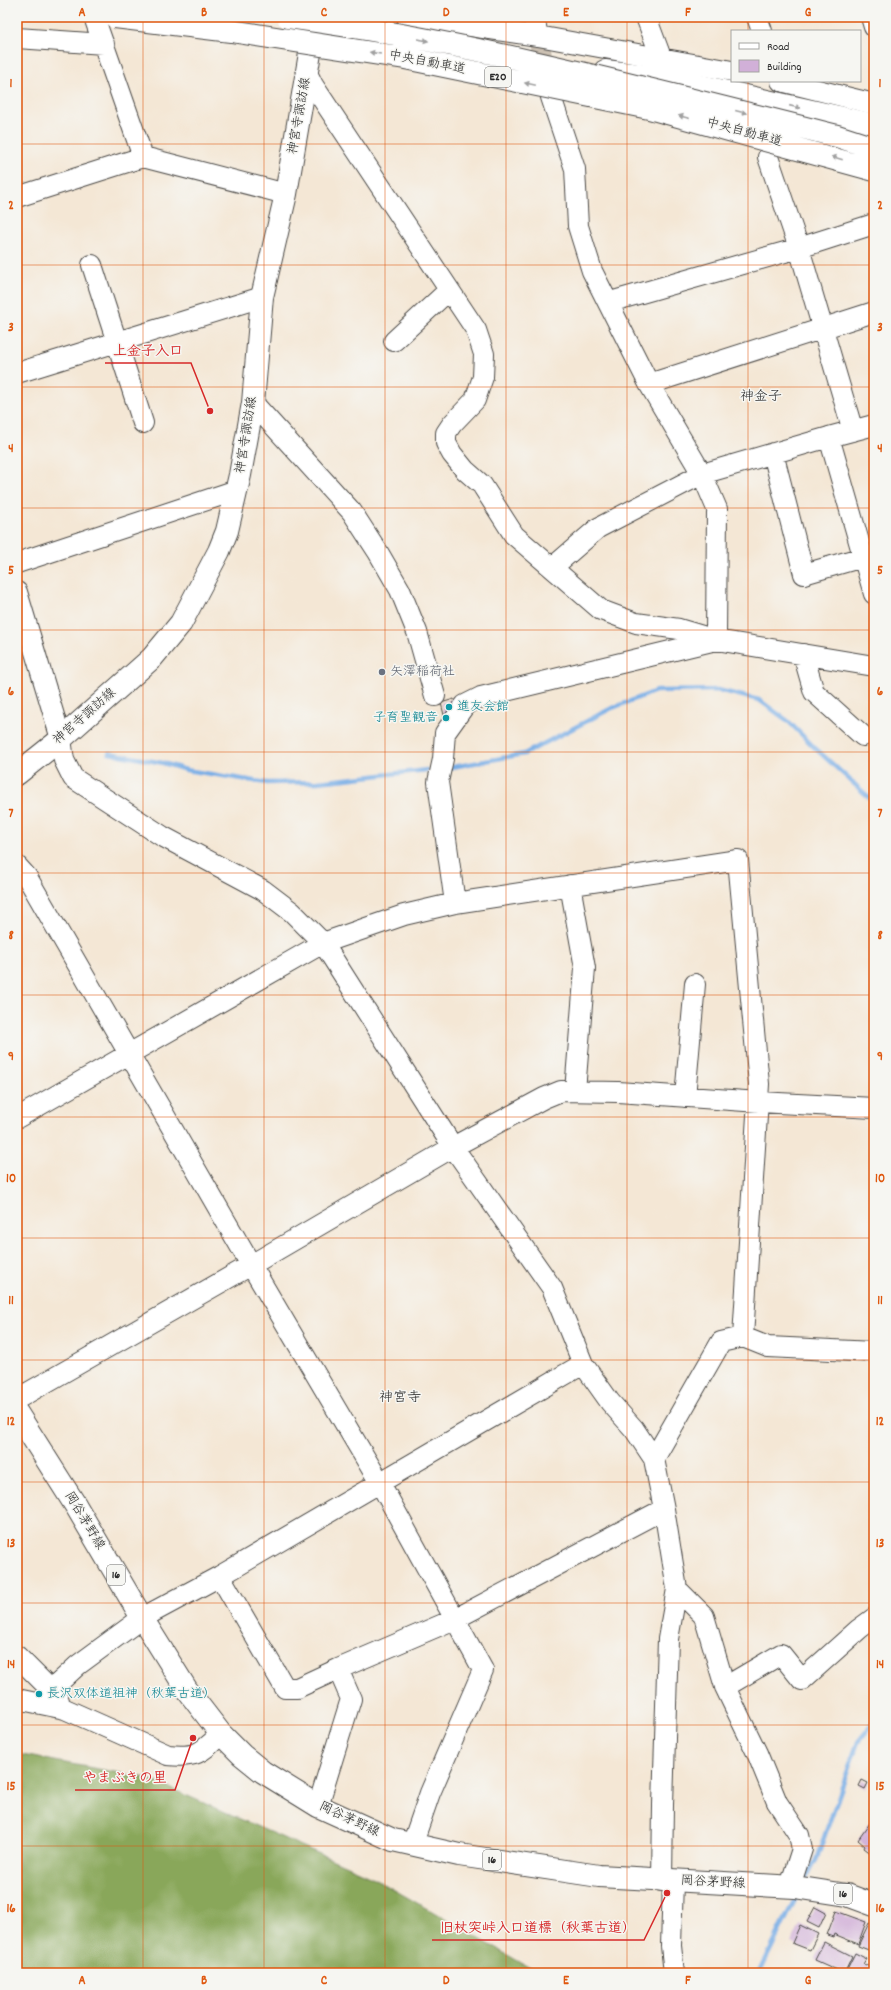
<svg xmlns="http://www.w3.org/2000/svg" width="891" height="1990" viewBox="0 0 891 1990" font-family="Dekko,'Klee One',sans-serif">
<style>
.forest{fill:#89a75a;stroke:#5a6942}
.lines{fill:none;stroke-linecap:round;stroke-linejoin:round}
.stream{stroke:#79aee6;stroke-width:4.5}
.building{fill:#d1b0d8}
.minor-tunnel{stroke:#ccc1b3;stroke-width:20;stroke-dasharray:20 10;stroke-linecap:butt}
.minor-casing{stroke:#494744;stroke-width:22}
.major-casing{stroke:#494744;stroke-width:24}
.highway-casing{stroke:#494744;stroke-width:24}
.minor{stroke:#fff;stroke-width:20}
.major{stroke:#fff;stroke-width:22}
.highway{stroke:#fff;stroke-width:22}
.highway-bridge-casing{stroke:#494744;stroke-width:24;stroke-linecap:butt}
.highway-bridge{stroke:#fff;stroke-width:22}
.oneway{fill:#a0a0a0}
.grid{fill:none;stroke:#df570e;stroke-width:1;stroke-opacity:0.55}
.worship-dot{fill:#6b7280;stroke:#f6f6f2;stroke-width:1.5}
.culture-dot{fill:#0f9aa8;stroke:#f6f6f2;stroke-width:1.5}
.labels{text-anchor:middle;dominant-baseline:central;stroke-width:3;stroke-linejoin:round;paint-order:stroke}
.shield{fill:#f6f6f2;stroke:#686867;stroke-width:1}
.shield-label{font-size:12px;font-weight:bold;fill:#2b2b2b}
.street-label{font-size:13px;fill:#2b2b2b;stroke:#f6f6f2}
.worship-label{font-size:13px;fill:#5b616d;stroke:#f6f6f2;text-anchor:start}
.culture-label{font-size:13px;fill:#0d838f;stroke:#f6f6f2;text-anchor:start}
.neighbourhood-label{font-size:14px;fill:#2b2b2b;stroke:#f6f6f2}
.leader{fill:none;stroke:#d62828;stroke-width:1.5}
.callout-dot{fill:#d62828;stroke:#f6f6f2;stroke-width:1.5}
.callout-label{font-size:14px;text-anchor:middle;font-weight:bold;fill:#d62828;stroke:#f6f6f2;stroke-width:3;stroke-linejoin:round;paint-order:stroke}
.neatline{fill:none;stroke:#df570e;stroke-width:1.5}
.grid-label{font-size:13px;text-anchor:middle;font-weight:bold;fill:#df570e}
</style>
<rect width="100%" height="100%" fill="#f6f6f2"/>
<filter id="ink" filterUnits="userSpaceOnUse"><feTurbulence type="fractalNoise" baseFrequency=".025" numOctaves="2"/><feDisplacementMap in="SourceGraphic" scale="8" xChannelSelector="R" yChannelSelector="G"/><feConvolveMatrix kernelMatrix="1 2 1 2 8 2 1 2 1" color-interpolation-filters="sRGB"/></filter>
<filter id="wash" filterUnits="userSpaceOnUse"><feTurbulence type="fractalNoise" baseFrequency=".012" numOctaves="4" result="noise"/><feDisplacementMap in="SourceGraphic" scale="16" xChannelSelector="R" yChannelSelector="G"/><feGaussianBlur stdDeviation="0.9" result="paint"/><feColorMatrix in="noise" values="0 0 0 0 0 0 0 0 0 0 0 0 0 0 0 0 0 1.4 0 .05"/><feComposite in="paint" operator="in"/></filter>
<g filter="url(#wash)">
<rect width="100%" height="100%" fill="#f4e7d5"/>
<path class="forest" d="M 17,1754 L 147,1778 L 372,1877 L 539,1973 L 27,1973 L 17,1969 Z"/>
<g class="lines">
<path class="stream" d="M 109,753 L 163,763 L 186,770 L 267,783 L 318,782 L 427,770
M 447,768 L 524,754 L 610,709 L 656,691 L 718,690 L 759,700 L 788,721 L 816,749 L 874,802
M 804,1882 L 817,1857 L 858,1742 L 874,1722
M 759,1973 L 798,1894"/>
</g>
<g id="blocks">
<path class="building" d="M 454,699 L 457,712 L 444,715 L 441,703 Z
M 862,1780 L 868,1783 L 865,1789 L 859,1786 Z
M 870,1823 L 874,1826 L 874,1853 L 872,1854 L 864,1848 L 865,1846 L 858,1840 Z
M 815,1907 L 826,1913 L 819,1928 L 807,1922 Z
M 836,1911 L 866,1922 L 858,1944 L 834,1934 L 833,1937 L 827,1935 Z
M 869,1923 L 874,1926 L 874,1952 L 858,1946 Z
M 800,1925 L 818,1934 L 810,1950 L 792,1943 Z
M 824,1942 L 852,1956 L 844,1973 L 815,1960 Z
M 855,1953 L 867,1959 L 864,1964 L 870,1967 L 867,1973 L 845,1973 Z"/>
</g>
</g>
<g filter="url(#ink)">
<use href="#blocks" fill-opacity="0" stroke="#494744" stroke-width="1"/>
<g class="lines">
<path class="minor-tunnel" d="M 538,36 L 547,80"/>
<g class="minor-casing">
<path id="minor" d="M 94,17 L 143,157
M 407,17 L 538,36 L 732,71
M 534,17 L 538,36
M 646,17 L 661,57
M 757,17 L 762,31
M 871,17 L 874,27
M 17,38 L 104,44
M 307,73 L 313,85 L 476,330 L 484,354 L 483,377 L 475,400 L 452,424 L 446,433 L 446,443 L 452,454 L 465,470 L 482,485 L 514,535 L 579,591 L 601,610 L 636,623 L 679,629 L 716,640 L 874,666
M 781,81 L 874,104
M 551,97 L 575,169 L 578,226 L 592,271 L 649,384 L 702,474 L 598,528 L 553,567
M 17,197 L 143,157 L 286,194
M 92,265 L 143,423
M 610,302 L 799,248 L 768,157
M 394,341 L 449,290
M 17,373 L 262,297
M 649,384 L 874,312
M 253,403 L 352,512 L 378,552 L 400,590 L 417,632 L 435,696
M 874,425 L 829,437 L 874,594
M 853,431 L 799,248 L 874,224
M 773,453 L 804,574 L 863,557
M 17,563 L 237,490
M 17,592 L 61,739 L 64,760 L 73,778 L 162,836 L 263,890 L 292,912 L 323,943 L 453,1147 L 552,1288 L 583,1364 L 610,1402 L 634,1429 L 654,1459 L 664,1509 L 677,1589 L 668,1639 L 663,1805 L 662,1881
M 716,640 L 717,509 L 702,474 L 829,437
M 803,654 L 814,692 L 863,736
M 17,866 L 27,877 L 251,1265 L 380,1483 L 483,1670 L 430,1793 L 412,1845
M 570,885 L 585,968 L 575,1091
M 455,903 L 438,782 L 443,759 L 445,733 L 465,705 L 481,697 L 716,640
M 685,1097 L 695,984
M 17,1118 L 323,943 L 404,915 L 455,903 L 738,860 L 759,1084 L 743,1337
M 17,1399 L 251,1265 L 453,1147 L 544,1098 L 561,1091 L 618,1092 L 759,1102 L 874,1108
M 654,1459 L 721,1342 L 743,1337 L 768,1347 L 874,1352
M 220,1576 L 285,1688 L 297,1688 L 338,1669
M 677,1589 L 704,1616 L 725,1687 L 757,1753 L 777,1802 L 799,1835 L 802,1849 L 790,1886
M 17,1656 L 51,1690 L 59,1701
M 725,1687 L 781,1654 L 802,1680 L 859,1629 L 874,1618
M 51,1690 L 78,1665 L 142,1618 L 220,1576 L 583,1364
M 17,1699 L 65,1709 L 168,1755 C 197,1758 201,1753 221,1734
M 318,1806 L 351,1699 L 338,1669 L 455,1619 L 664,1509
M 673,1881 L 671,1946 L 674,1973"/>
</g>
<g class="major-casing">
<path id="major" d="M 17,774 L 61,739 L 152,658 L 181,623 L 219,551 L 227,531 L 240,475 L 253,403 L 262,297 L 286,194 L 315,24
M 17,1413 L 76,1506 L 142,1618 L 187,1690 L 221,1734 L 242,1755 L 263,1772 L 318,1806 L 393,1840 L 459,1855 L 599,1876 L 795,1887 L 847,1895 L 874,1905"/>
</g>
<g class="highway-casing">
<path id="highway" d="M 605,71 L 665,78 L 874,125"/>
</g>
<use href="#minor" class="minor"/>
<use href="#major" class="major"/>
<use href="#highway" class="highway"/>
<g class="highway-bridge-casing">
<path id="highway-bridge" d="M 115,17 L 231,31 L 405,58 L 649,108 L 874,170
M 288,17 C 474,42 656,91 837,136 L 874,148"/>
</g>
<use href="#highway-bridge" class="highway-bridge"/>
</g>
<defs><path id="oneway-solid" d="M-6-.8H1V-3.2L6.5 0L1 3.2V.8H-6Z"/></defs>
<g class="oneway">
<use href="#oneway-solid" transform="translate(423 40) rotate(11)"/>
<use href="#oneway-solid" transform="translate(375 53) rotate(-171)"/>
<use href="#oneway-solid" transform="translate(530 84) rotate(-168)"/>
<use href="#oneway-solid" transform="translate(795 107) rotate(13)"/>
<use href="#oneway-solid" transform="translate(741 112) rotate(14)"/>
<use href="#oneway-solid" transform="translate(684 117) rotate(-165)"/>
<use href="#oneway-solid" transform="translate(837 158) rotate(-164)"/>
</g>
</g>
<path class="grid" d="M 143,17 L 143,1973M 264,17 L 264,1973M 385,17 L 385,1973M 506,17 L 506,1973M 627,17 L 627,1973M 748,17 L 748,31M 748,81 L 748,1973M 17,144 L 874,144M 17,265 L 874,265M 17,387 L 874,387M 17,508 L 874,508M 17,630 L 874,630M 17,752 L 874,752M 17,873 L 874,873M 17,995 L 874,995M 17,1117 L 874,1117M 17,1238 L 874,1238M 17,1360 L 874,1360M 17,1482 L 874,1482M 17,1603 L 874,1603M 17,1725 L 874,1725M 17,1846 L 874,1846"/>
<circle class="worship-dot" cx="382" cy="672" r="4"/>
<g class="culture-dot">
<circle cx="449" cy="707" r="4"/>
<circle cx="446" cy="718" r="4"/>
<circle cx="39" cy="1694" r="4"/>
</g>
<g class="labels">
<g class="shield">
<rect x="485" y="67" width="26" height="20" rx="3"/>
<rect x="107" y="1565" width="18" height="20" rx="3"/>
<rect x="483" y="1850" width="18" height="20" rx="3"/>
<rect x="834" y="1884" width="18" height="20" rx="3"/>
</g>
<g class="shield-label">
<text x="498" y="77">E20</text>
<text x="116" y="1575">16</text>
<text x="492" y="1860">16</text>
<text x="843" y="1894">16</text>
</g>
<g class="street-label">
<text transform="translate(427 63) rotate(11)">中央自動車道</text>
<text transform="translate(300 116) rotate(-80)">神宮寺諏訪線</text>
<text transform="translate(744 133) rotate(15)">中央自動車道</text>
<text transform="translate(247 435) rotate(-81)">神宮寺諏訪線</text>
<text transform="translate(85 717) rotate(-41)">神宮寺諏訪線</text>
<text transform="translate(84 1521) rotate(59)">岡谷茅野線</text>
<text transform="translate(349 1820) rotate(25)">岡谷茅野線</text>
<text transform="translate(713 1883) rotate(3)">岡谷茅野線</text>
</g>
<g class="worship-label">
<text x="390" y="672">矢澤稲荷社</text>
</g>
<g class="culture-label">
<text x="457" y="707">進友会館</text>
<text x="438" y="718" text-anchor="end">子育聖観音</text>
<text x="47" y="1694">長沢双体道祖神（秋葉古道）</text>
</g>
<g class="neighbourhood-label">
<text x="761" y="397">神金子</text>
<text x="400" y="1398">神宮寺</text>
</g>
</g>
<path class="leader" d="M210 411L191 363H105M193 1738L175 1790H75M667 1893L644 1940H432"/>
<g class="callout-dot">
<circle cx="210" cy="411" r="4"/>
<circle cx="193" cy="1738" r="4"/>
<circle cx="667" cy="1893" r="4"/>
</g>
<g class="callout-label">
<text x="148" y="355">上金子入口</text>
<text x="125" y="1782">やまぶきの里</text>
<text x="538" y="1932">旧杖突峠入口道標（秋葉古道）</text>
</g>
<rect width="891" height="1990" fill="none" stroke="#f6f6f2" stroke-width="44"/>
<rect x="731" y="30" width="130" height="52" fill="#f6f6f2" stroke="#a5a5a2"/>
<rect x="739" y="43" width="20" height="6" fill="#ffffff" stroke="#a5a5a2"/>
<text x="767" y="50" font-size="12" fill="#2b2b2b">Road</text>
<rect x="739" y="60" width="20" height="12" fill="#d1b0d8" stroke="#a5a5a2"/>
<text x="767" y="70" font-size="12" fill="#2b2b2b">Building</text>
<rect x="22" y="22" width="847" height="1946" class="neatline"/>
<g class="grid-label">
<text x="82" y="16">A</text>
<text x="204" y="16">B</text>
<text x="324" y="16">C</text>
<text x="446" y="16">D</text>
<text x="566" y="16">E</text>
<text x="688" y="16">F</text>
<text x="808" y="16">G</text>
<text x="11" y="87">1</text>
<text x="880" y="87">1</text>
<text x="11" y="209">2</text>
<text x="880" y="209">2</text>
<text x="11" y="331">3</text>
<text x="880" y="331">3</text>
<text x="11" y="452">4</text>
<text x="880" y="452">4</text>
<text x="11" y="574">5</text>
<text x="880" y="574">5</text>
<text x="11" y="695">6</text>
<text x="880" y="695">6</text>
<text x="11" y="817">7</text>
<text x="880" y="817">7</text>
<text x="11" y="939">8</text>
<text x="880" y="939">8</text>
<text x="11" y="1060">9</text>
<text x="880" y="1060">9</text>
<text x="11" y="1182">10</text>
<text x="880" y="1182">10</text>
<text x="11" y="1304">11</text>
<text x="880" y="1304">11</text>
<text x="11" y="1425">12</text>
<text x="880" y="1425">12</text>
<text x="11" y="1547">13</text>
<text x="880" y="1547">13</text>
<text x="11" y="1668">14</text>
<text x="880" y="1668">14</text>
<text x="11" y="1790">15</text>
<text x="880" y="1790">15</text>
<text x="11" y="1912">16</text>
<text x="880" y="1912">16</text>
<text x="82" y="1984">A</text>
<text x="204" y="1984">B</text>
<text x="324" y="1984">C</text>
<text x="446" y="1984">D</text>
<text x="566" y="1984">E</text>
<text x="688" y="1984">F</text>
<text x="808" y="1984">G</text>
</g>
</svg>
